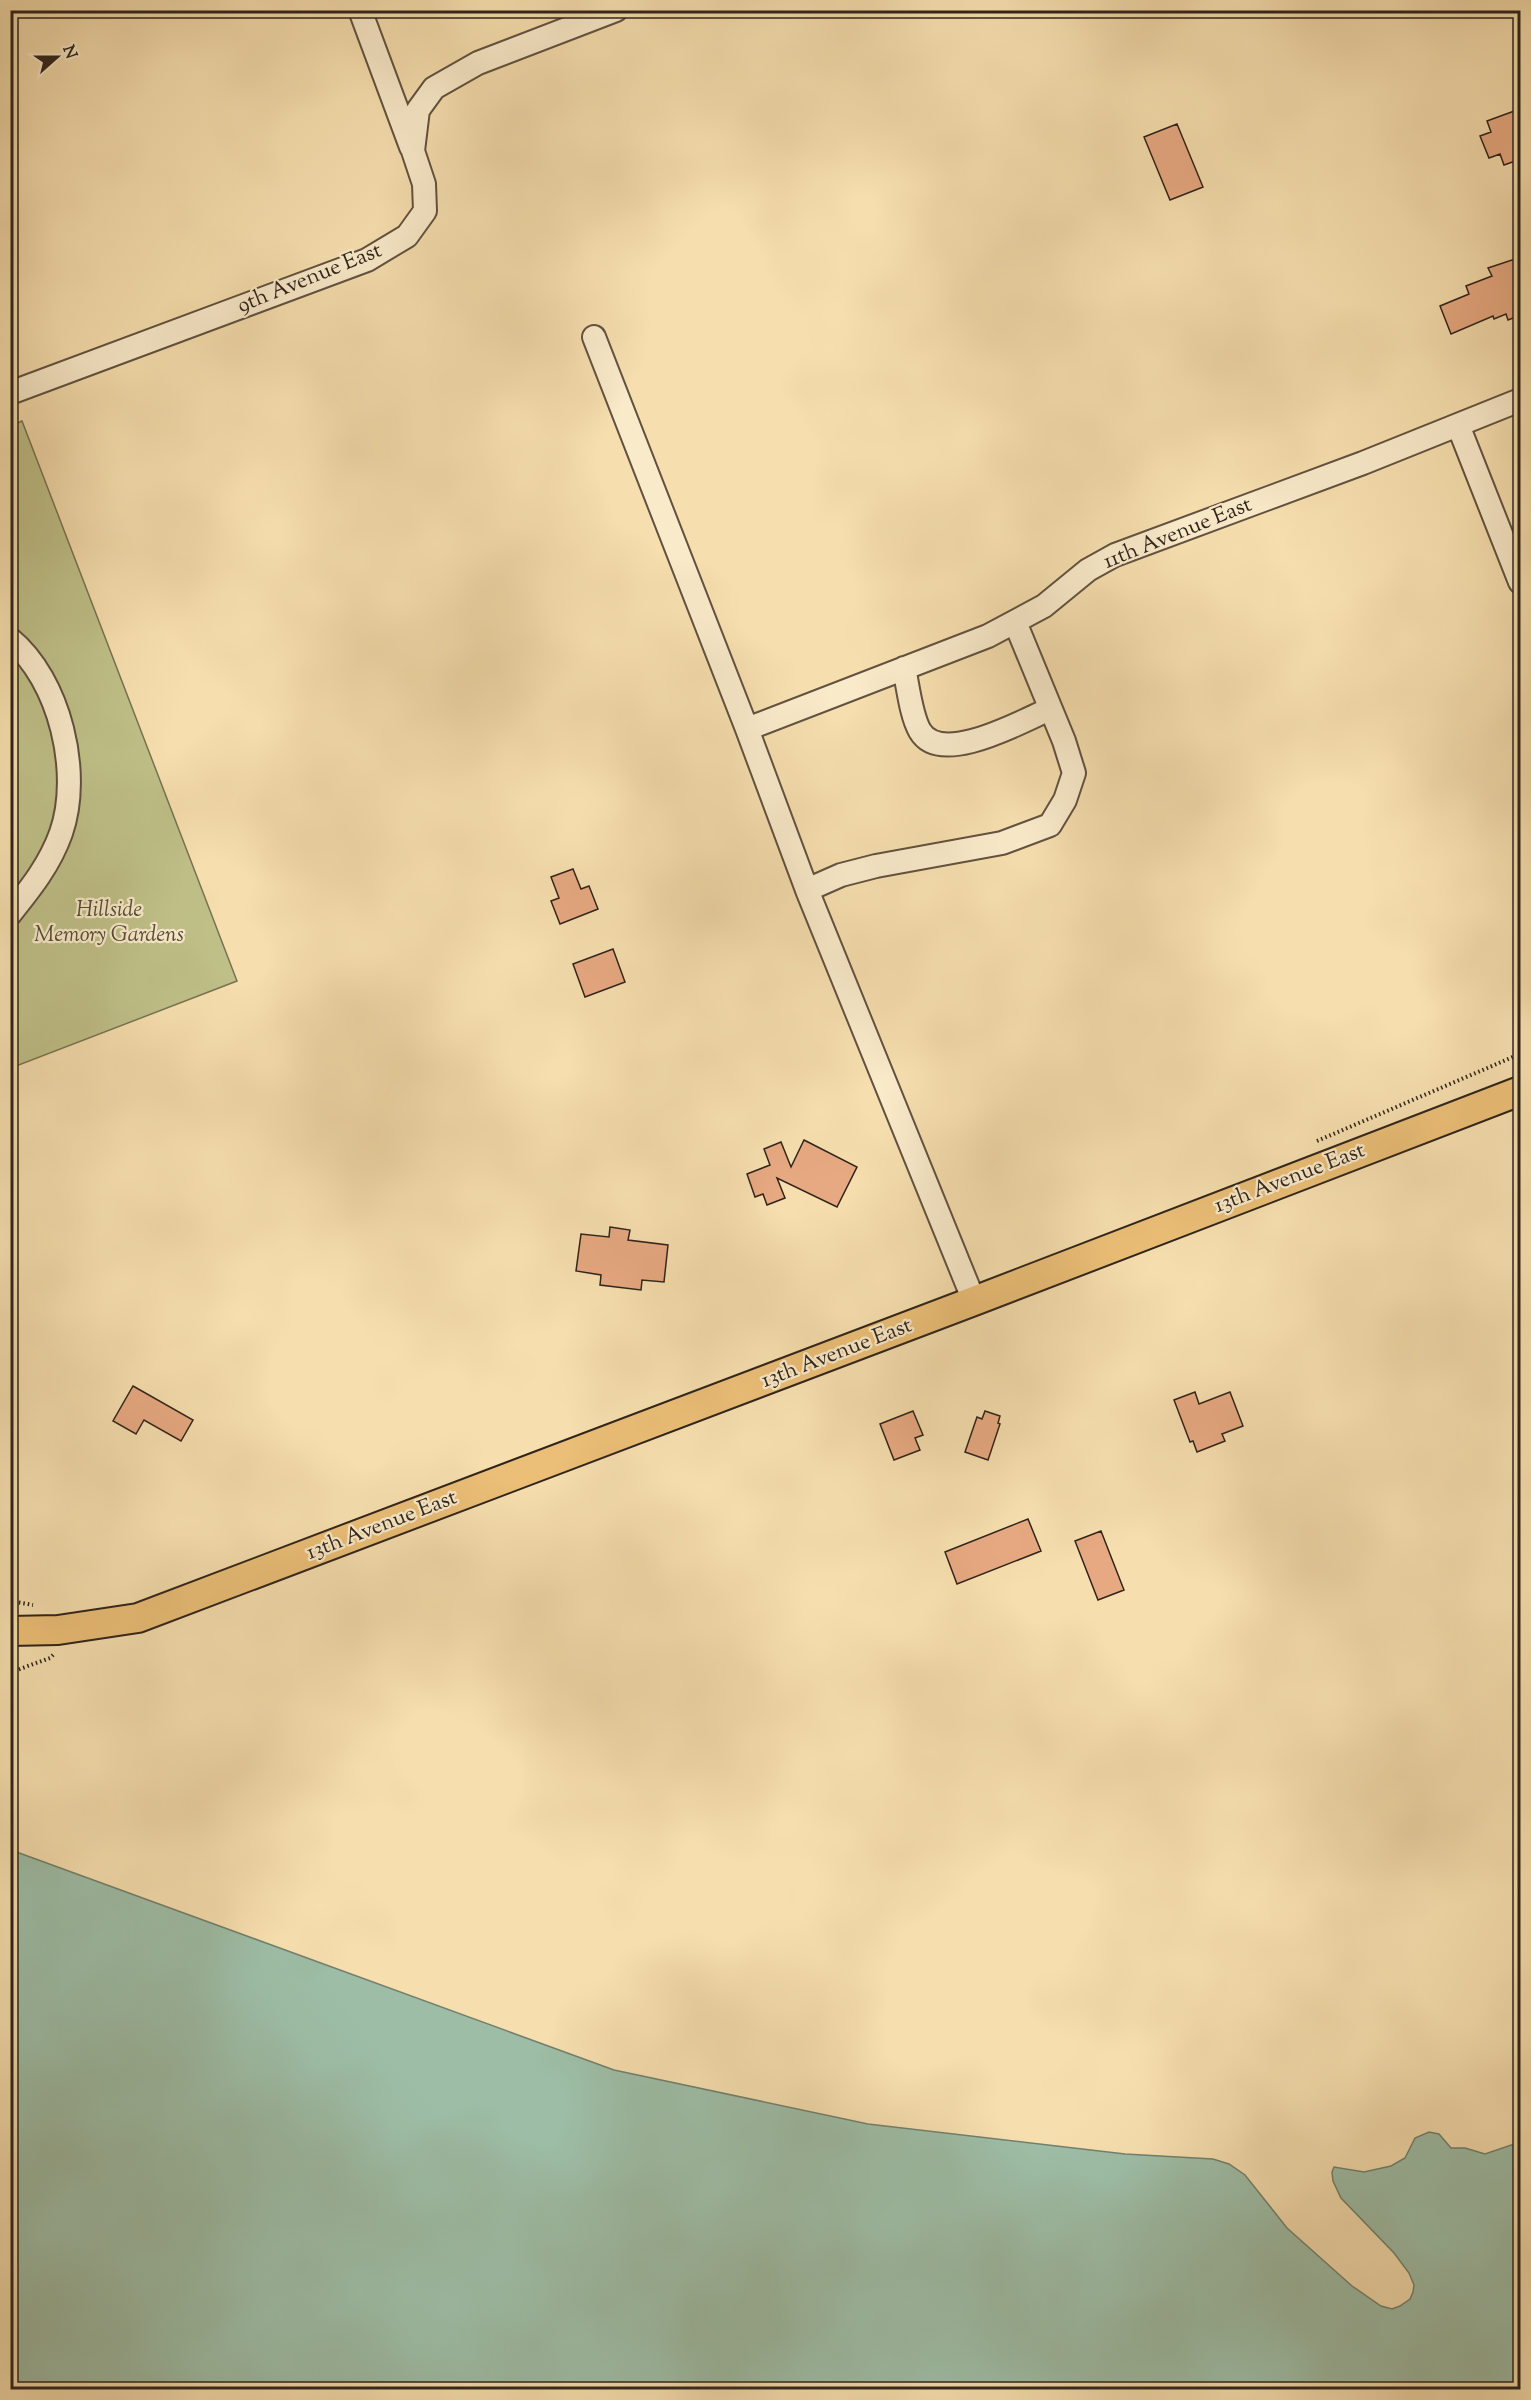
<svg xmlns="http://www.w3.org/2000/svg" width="1531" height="2400" viewBox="0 0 1531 2400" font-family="'Sorts Mill Goudy',serif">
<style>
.green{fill:#bfc088;stroke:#777252;stroke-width:1.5}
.water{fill:#9dbda6;stroke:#71806e;stroke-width:1.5}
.building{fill:#e7a982;stroke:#2f241b;stroke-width:1.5}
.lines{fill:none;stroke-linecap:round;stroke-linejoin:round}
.minor-casing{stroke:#615240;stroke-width:26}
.major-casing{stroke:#2f241b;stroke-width:32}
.path{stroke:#2f241b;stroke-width:4;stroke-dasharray:1.5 3;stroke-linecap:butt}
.minor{stroke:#f9eaca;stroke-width:22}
.major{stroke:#ebbf77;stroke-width:28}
.labels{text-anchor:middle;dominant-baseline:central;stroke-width:4.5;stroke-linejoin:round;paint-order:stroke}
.street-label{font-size:22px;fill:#2f241b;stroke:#f9eaca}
.park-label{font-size:22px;font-style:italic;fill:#534b36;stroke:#f9eaca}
</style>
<rect width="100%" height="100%" fill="#f6deae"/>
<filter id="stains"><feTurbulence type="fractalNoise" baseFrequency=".00333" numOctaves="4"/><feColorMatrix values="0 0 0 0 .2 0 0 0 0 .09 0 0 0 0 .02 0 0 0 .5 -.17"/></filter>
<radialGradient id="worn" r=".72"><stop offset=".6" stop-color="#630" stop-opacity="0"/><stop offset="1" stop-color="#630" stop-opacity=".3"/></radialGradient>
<path class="green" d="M 22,421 L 237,981 L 11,1068 L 10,426 Z"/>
<path class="water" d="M 11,1850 L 614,2070 L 868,2124 L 1125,2154 L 1213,2159 L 1229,2164 L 1245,2175 L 1287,2228 L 1352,2286 L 1381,2306 L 1392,2309 L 1400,2306 L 1410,2299 L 1413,2292 L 1414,2285 L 1409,2273 L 1394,2253 L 1341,2198 L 1333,2181 L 1332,2172 L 1334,2167 L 1364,2172 L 1391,2166 L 1405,2158 L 1415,2138 L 1429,2132 L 1439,2134 L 1451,2148 L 1465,2148 L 1485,2154 L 1520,2142 L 1520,2389 L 11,2389 Z"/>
<path class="building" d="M 1517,110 L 1521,120 L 1521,159 L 1504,165 L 1500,154 L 1489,158 L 1480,136 L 1491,132 L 1487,121 Z
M 1177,124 L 1203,187 L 1170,200 L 1144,137 Z
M 1521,257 L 1521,315 L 1508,320 L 1506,314 L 1494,319 L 1493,316 L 1451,334 L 1440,306 L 1469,294 L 1466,286 L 1492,276 L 1488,268 Z
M 573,869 L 581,889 L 589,886 L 598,909 L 560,924 L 551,901 L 559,898 L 551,877 Z
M 613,949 L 625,982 L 585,997 L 573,964 Z
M 804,1140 L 857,1167 L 837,1207 L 777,1178 L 785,1198 L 767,1205 L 763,1194 L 755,1197 L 747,1174 L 770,1165 L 764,1149 L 781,1142 L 791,1167 Z
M 610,1227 L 630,1230 L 628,1240 L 668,1245 L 664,1282 L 642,1280 L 641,1290 L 600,1285 L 601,1275 L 576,1271 L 581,1234 L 609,1237 Z
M 133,1386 L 193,1420 L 181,1441 L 144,1420 L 136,1434 L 113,1421 Z
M 1195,1392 L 1199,1404 L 1230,1392 L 1243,1426 L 1222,1434 L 1225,1441 L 1197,1452 L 1193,1441 L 1190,1442 L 1174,1400 Z
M 913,1411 L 923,1435 L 915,1438 L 920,1450 L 894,1460 L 880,1424 Z
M 985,1411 L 1000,1416 L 998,1423 L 1000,1424 L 988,1460 L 965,1452 L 977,1417 L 982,1419 Z
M 1028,1519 L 1041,1551 L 957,1584 L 945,1552 Z
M 1101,1531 L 1124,1590 L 1098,1600 L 1075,1541 Z"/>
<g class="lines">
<g class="minor-casing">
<path id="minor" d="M 360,10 L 411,147
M 594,337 L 747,729 L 807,890 L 974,1301
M 10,393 L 367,260 L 407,236 L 425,211 L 424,184 L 413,151 L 418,110 L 434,88 L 478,63 L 616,10
M 1458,425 L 1520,582
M 10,639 C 60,680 82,773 61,833 C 50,864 31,888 10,914
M 904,668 C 908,686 911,716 920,731 C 941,767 1022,721 1050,709
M 747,729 L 988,636 L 1044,606 L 1088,570 L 1115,555 L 1363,463 L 1520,400
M 807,890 L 841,875 L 876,866 L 1002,843 L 1050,825 L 1065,800 L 1074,773 L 1064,741 L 1015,622"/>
</g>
<g class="major-casing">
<path id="major" d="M 10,1631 L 58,1630 L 138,1618 L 974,1301 L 1520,1091"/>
</g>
<path class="path" d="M 1317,1141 L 1520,1054
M 10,1601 L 33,1605
M 10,1670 L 17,1670 L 50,1658 L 54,1654"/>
<use href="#minor" class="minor"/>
<use href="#major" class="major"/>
</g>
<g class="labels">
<g class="street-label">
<text transform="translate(310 279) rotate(-22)">9th Avenue East</text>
<text transform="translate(1178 534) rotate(-22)">11th Avenue East</text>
<text transform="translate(1290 1179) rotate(-21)">13th Avenue East</text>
<text transform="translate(837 1354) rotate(-21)">13th Avenue East</text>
<text transform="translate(382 1526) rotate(-21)">13th Avenue East</text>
</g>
<g class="park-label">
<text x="109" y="911">Hillside<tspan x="109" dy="25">Memory Gardens</tspan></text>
</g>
</g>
<rect width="1531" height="2400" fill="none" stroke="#f6deae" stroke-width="36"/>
<rect x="12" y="12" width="1507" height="2376" fill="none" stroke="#2f241b" stroke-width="3"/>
<rect x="18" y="18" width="1495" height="2364" fill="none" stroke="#2f241b" stroke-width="1.5"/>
<g transform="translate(57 57) rotate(69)" stroke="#f9eaca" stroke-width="4.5" paint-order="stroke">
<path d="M0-4.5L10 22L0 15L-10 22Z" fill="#2f241b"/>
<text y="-9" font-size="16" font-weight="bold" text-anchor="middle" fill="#2f241b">N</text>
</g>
<rect width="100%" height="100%" filter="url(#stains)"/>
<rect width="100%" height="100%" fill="url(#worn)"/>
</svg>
